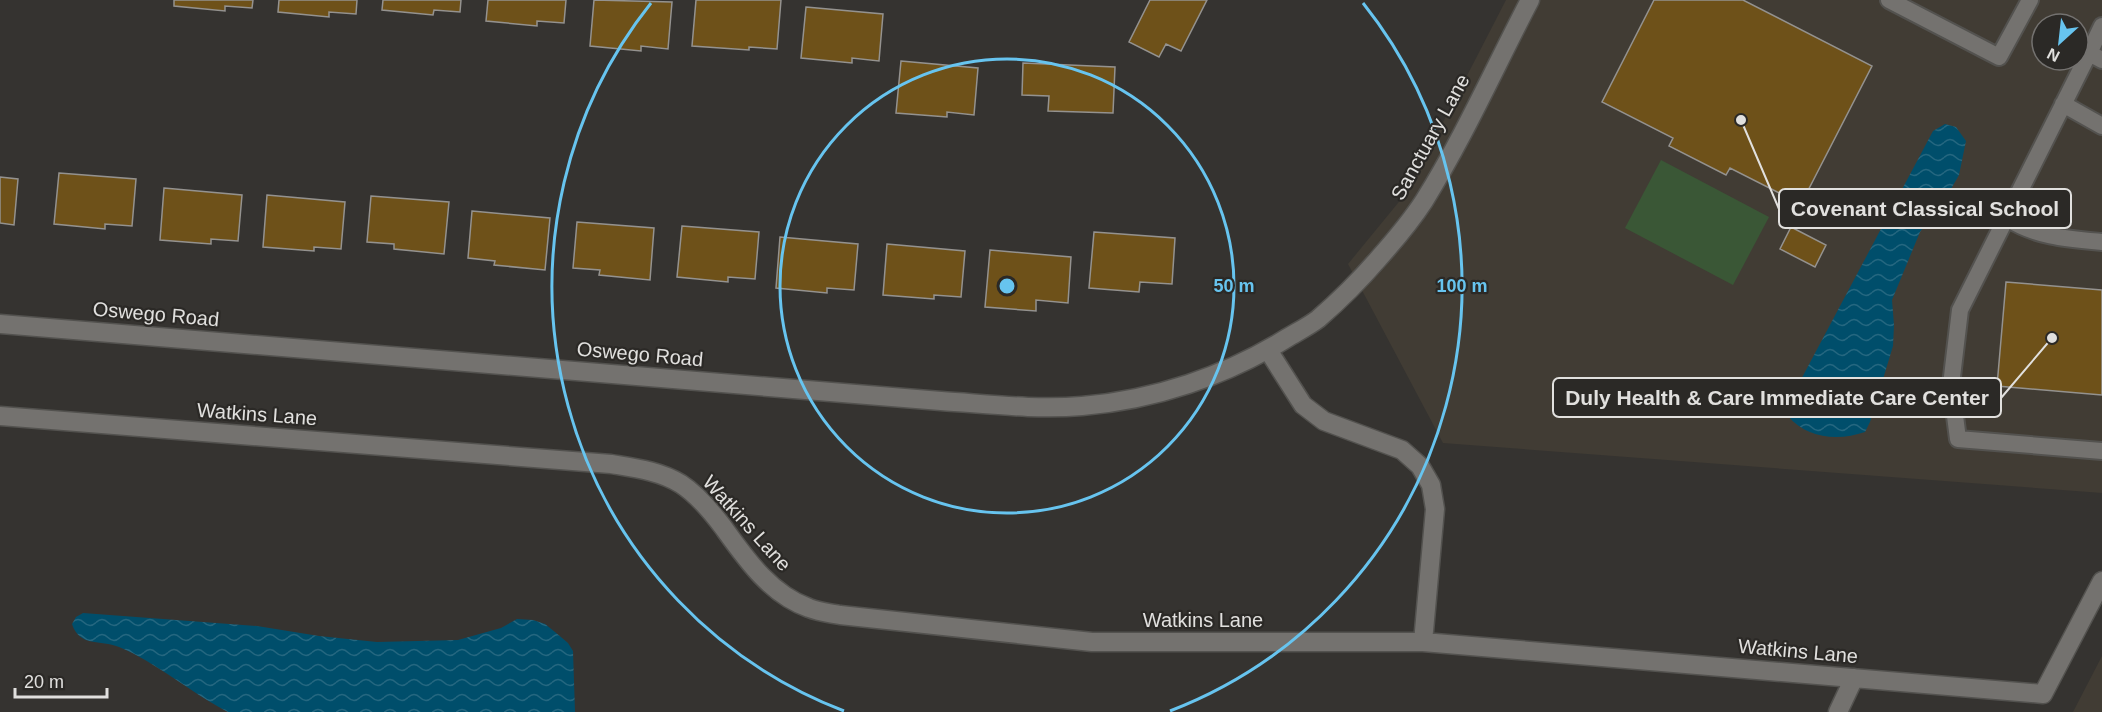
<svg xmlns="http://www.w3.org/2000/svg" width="2102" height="712" viewBox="0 0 2102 712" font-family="Arial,sans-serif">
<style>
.built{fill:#413c34;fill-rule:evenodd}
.garden{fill:#3a5736}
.water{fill:url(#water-waves)}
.building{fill:#6e5119;stroke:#94928f;stroke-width:1.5}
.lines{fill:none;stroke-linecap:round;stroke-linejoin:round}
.lane-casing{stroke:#53524f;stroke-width:20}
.street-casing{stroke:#53524f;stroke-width:21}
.lane{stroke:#74726f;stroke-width:16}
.street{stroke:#74726f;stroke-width:18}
.ring{fill:none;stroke:#67c4ef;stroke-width:3}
.labels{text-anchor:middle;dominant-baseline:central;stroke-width:4.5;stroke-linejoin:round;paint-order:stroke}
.street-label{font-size:20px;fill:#e1e0de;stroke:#2b2926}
.centre{fill:#67c4ef;stroke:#2b2926;stroke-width:3}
.ring-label{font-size:18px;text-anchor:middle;font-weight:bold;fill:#67c4ef;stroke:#2b2926;stroke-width:4.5;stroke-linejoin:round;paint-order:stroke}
.leader{fill:none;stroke:#e1e0de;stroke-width:2}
.callout-dot{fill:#e1e0de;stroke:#2b2926;stroke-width:2}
.callout{fill:#2b2926;stroke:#e1e0de;stroke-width:2}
.callout-label{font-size:21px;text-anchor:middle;font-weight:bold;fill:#e1e0de}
</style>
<defs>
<pattern id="water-waves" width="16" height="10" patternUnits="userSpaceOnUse" patternTransform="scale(1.5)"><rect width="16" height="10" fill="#004e6b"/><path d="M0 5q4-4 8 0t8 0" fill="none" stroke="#256780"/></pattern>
</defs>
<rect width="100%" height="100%" fill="#353330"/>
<path class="built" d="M 1506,0 L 2102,0 L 2102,493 L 1443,443 L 1348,264 L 1407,192 ZM 2042,24 L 2078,24 L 2078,60 L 2042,60 Z
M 2102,656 L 2102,712 L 2073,712 Z"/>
<path class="garden" d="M 1661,160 L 1769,217 L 1733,285 L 1625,228 Z"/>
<path class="water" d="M 1945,124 L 1956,127 L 1966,141 L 1959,175 L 1947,196 L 1920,232 L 1892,300 L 1894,325 L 1893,346 L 1870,422 L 1865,432 C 1839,441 1807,439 1788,416 L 1789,407 L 1797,387 L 1933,131 Z
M 83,613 L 257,626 L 319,636 L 377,642 L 458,640 L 501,628 L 517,619 L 533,620 L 545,624 L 555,632 L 568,643 L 573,651 L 575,712 L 228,712 C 191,693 156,662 119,647 C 100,639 80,648 72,624 L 76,617 Z"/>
<path class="building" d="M 174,0 L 253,0 L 252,8 L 225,6 L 225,11 L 174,6 Z
M 279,0 L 357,0 L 356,14 L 329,12 L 329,17 L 278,12 Z
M 383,0 L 461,0 L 460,12 L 434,10 L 433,15 L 382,10 Z
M 488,0 L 566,0 L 564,23 L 537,21 L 537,26 L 486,21 Z
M 594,0 L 672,2 L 668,49 L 641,46 L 641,51 L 590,46 Z
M 696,0 L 781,0 L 777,49 L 749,47 L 749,50 L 692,46 Z
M 1150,0 L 1207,0 L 1181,51 L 1166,44 L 1159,57 L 1129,42 Z
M 1654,0 L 1743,0 L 1872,66 L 1801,204 L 1730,168 L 1726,175 L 1669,146 L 1673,138 L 1602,102 Z
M 806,7 L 883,14 L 879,61 L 852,58 L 852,63 L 801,58 Z
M 901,61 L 978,68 L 974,115 L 947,112 L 947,117 L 896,113 Z
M 1023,63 L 1115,67 L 1113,113 L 1048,111 L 1049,96 L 1022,95 Z
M 59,173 L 136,179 L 132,226 L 105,224 L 105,229 L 54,224 Z
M 0,177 L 18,179 L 14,225 L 0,223 Z
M 164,188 L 242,195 L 238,241 L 211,239 L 211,244 L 160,240 Z
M 267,195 L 345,202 L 341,249 L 314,247 L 314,251 L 263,247 Z
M 371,196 L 449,202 L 444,254 L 394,249 L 394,244 L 367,242 Z
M 472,211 L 550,218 L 545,270 L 494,265 L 495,261 L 468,258 Z
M 577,222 L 654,228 L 650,280 L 599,275 L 600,270 L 573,268 Z
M 682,226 L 759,232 L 755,279 L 728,277 L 728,282 L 677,277 Z
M 1791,227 L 1826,245 L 1815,267 L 1780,249 Z
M 1094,232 L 1175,238 L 1172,284 L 1140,282 L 1139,292 L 1089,288 Z
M 780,237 L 858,244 L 854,290 L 827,288 L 827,293 L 776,288 Z
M 887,244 L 965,251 L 961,297 L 934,295 L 934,299 L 883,295 Z
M 990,250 L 1071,257 L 1068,303 L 1036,300 L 1036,311 L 985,307 Z
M 2006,282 L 2102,290 L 2102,395 L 1997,386 Z"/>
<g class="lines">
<g class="lane-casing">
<path id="lane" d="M 1889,0 L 1999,57 L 2030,0
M 2089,53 L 2102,26
M 2102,60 L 2089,53 L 1960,310 L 1951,385 L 1958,439 L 2102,451
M 2063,104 L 2102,126
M 2007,218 C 2036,237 2068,239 2102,242"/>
</g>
<g class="street-casing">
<path id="street" d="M 0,324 L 941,401 C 988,404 1036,410 1082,406 C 1154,400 1226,376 1287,338 C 1297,332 1309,326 1318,319 C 1340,300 1360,280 1379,258 C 1395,240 1411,221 1424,201 C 1464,137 1495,67 1530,0
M 1268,350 L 1303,405 L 1324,421 L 1402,450 L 1420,466 L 1431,485 L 1435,509 L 1423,642
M 0,416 L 611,464 C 635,468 660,471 681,484 C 698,495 711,511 723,527 C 746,559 770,594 809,608 C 819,612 830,613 840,615 L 1092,642 L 1423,642 L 2043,694 L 2102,581
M 1838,712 L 1854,678"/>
</g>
<use href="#lane" class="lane"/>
<use href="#street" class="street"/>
</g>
<g class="ring">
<circle cx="1007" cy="286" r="227"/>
<path d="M844 711A455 455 0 0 1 651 3M1363 3A455 455 0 0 1 1170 711"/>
</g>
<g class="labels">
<g class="street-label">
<text transform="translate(1430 137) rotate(-61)">Sanctuary Lane</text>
<text transform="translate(156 314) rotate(5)">Oswego Road</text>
<text transform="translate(640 354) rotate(5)">Oswego Road</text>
<text transform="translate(257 414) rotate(4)">Watkins Lane</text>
<text transform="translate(747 523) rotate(48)">Watkins Lane</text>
<text x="1203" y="620">Watkins Lane</text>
<text transform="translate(1798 651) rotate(5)">Watkins Lane</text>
</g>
</g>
<circle cx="1007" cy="286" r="9" class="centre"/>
<g class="ring-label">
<text x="1234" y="292">50 m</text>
<text x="1462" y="292">100 m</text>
</g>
<path class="leader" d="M1741 120L1779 209M2052 338L2001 398"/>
<g class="callout-dot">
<circle cx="1741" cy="120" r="6"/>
<circle cx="2052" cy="338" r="6"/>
</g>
<g class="callout">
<rect x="1779" y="189" width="292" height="39" rx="6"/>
<rect x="1553" y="378" width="448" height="39" rx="6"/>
</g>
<g class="callout-label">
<text x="1925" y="216">Covenant Classical School</text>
<text x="1777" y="405">Duly Health &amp; Care Immediate Care Center</text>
</g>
<g transform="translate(2060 42) rotate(207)"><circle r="28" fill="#2b2926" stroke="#747270" stroke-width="1.5"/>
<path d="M0-4.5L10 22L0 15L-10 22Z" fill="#67c4ef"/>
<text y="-9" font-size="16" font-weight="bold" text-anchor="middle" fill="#e1e0de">N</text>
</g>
<path d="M15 688v9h92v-9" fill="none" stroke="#e1e0de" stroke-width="3"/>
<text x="24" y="688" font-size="18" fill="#e1e0de" stroke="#2b2926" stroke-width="4.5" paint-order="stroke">20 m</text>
</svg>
